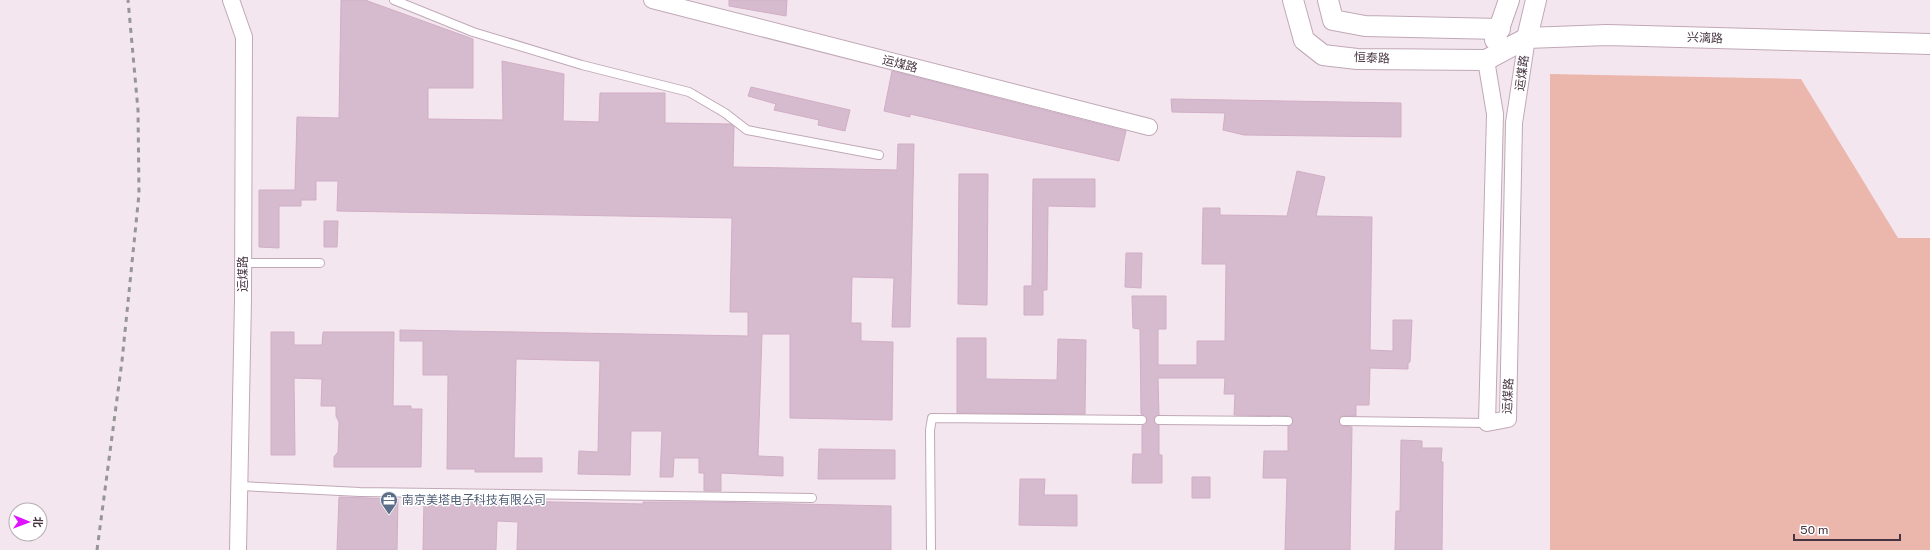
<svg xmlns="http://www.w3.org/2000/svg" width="1930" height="550" viewBox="0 0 1930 550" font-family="'Public Sans','Noto Sans SC',sans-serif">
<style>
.green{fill:#ebb7ad}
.building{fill:#d6bbce;stroke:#d1aec6}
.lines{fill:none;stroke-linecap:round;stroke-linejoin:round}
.service-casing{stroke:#c0a8b7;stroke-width:10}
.minor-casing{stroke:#c0a8b7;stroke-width:18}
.tertiary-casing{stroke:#c0a8b7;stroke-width:22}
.service{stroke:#fff;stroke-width:8}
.minor{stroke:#fff;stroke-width:16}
.tertiary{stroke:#fff;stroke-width:20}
.rail{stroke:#969696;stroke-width:3;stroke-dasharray:5 5;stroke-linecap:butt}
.labels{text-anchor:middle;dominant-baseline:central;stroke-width:3;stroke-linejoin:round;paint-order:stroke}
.street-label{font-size:12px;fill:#473541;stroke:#fff}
.service-label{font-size:12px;fill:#4e5e75;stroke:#fff;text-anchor:start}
</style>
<rect width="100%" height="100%" fill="#f4e6ee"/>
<path class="green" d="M 1550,74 L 1801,79 L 1898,238 L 1930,238 L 1930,550 L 1550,550 Z"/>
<path class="building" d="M 341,0 L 365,0 L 473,39 L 473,88 L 428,88 L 428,119 L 503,120 L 502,61 L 564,74 L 563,121 L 599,122 L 600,93 L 665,93 L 665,123 L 731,124 L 734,127 L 733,167 L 897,170 L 898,144 L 914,144 L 910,327 L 892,327 L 894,278 L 852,277 L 851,323 L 861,323 L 861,341 L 893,342 L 892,420 L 790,418 L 790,334 L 762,334 L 758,456 L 783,457 L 783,476 L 721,473 L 721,491 L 704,491 L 704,473 L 699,473 L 699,458 L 674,458 L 673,477 L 660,477 L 662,431 L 631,431 L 630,475 L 578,474 L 579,451 L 598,452 L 600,361 L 516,359 L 514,458 L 542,458 L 542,472 L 475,472 L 475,469 L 447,469 L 448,375 L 423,375 L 423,341 L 400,341 L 400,330 L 748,336 L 748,312 L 730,312 L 732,218 L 337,211 L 338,181 L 316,181 L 316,200 L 301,200 L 301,206 L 279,206 L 279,248 L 259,247 L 259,190 L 295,190 L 297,117 L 339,118 Z
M 729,0 L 787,0 L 786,16 L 729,6 Z
M 892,71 L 1126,131 L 1119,161 L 910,114 L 910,117 L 884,111 Z
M 751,87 L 850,110 L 845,131 L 818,125 L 819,120 L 774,110 L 776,104 L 748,96 Z
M 1171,99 L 1401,103 L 1401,137 L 1244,135 L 1223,130 L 1225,113 L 1172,112 Z
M 1297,171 L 1325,177 L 1316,216 L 1372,217 L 1370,350 L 1393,351 L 1393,320 L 1412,320 L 1410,362 L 1408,363 L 1408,369 L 1370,368 L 1369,405 L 1356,405 L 1356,416 L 1342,416 L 1339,421 L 1342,426 L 1352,427 L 1350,550 L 1285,550 L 1287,478 L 1263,478 L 1264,451 L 1288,451 L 1288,426 L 1292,424 L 1293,419 L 1288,416 L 1234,415 L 1235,394 L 1224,394 L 1225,378 L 1158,378 L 1159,415 L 1154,417 L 1154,420 L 1159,425 L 1159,455 L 1162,455 L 1162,483 L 1132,483 L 1133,454 L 1142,454 L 1142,426 L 1146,423 L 1147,420 L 1145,416 L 1141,414 L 1140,329 L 1133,328 L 1132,296 L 1166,296 L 1166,329 L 1158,329 L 1158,365 L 1197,365 L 1197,341 L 1225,341 L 1226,264 L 1202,264 L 1203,208 L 1220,208 L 1220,215 L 1287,216 Z
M 959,174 L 988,174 L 987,305 L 958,304 Z
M 1033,179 L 1095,179 L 1095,207 L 1048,206 L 1047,290 L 1043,290 L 1043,315 L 1024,315 L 1024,286 L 1032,286 Z
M 324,221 L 338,221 L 337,247 L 324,247 Z
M 1126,253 L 1142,253 L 1141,288 L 1125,287 Z
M 271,332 L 294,332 L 294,345 L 322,345 L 323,332 L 394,332 L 393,406 L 411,406 L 411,409 L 422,409 L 421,467 L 334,467 L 334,457 L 338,452 L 339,422 L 336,416 L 336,406 L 321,406 L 322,379 L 294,378 L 295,455 L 271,455 Z
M 957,338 L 986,338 L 986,379 L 1057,380 L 1058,339 L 1086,340 L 1085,414 L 957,413 Z
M 1401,440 L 1422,441 L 1422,448 L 1442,448 L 1441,462 L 1443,462 L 1442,550 L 1395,550 L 1396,511 L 1400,511 Z
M 819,449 L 895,450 L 895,479 L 818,479 Z
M 1192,477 L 1210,477 L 1210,498 L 1192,498 Z
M 1020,479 L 1045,479 L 1044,495 L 1077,495 L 1077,526 L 1019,525 Z
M 339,497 L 398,499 L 397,550 L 337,550 Z
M 424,499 L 643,504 L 643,502 L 704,502 L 891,506 L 891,550 L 517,550 L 518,522 L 497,521 L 496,550 L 423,550 Z"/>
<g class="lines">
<g class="service-casing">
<path id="service" d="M 394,0 L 473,32 L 582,65 L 689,92 L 725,113 L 747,130 L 879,155
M 243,263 L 320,263
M 1159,420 L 1288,421
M 1344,421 L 1487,423
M 240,486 L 360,492 L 812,498
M 931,550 L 930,430 L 932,418 L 1142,420"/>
</g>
<g class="minor-casing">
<path id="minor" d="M 231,0 L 244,37 L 243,300 L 238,550
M 652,0 L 1149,127
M 1486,60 L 1495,114 L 1487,423 L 1508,419 L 1514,123 L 1527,38"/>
</g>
<g class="tertiary-casing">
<path id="tertiary" d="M 1293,0 L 1304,40 L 1323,55 L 1357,59 L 1486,60 L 1527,38 L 1607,35 L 1930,44
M 1328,0 L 1333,20 L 1365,26 L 1500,29
M 1527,38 L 1536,0
M 1495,40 L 1509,0"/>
</g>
<use href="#service" class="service"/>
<use href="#minor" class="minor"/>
<use href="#tertiary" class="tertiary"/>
<path class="rail" d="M 97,550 L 122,361 L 139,194 L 138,110 L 128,0"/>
</g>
<defs>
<g id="office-pin" transform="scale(0.9)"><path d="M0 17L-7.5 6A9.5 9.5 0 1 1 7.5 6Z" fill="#5c6f8a" stroke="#fff"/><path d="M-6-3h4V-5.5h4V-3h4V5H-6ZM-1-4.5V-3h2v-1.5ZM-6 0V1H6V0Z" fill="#fff"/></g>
</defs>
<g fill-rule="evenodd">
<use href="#office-pin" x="389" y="500"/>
</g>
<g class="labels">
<g class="street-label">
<text transform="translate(1705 38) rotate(2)">兴漓路</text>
<text transform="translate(1372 58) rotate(2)">恒泰路</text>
<text transform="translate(900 64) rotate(14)">运煤路</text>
<text transform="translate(1522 73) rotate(-82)">运煤路</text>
<text transform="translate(243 274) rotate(-90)">运煤路</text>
<text transform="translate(1508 396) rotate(-87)">运煤路</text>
</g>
<g class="service-label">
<text x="402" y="500">南京美塔电子科技有限公司</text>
</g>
</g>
<g transform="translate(28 522) rotate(91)"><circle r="19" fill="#ffffff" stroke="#b5aeb3"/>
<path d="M0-3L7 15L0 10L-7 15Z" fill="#df12ff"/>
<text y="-6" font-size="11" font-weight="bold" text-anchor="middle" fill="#473541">北</text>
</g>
<path d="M1794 534v6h106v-6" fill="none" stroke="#473541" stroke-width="2"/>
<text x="1800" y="534" font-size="12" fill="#473541" stroke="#ffffff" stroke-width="3" paint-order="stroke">50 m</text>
</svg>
